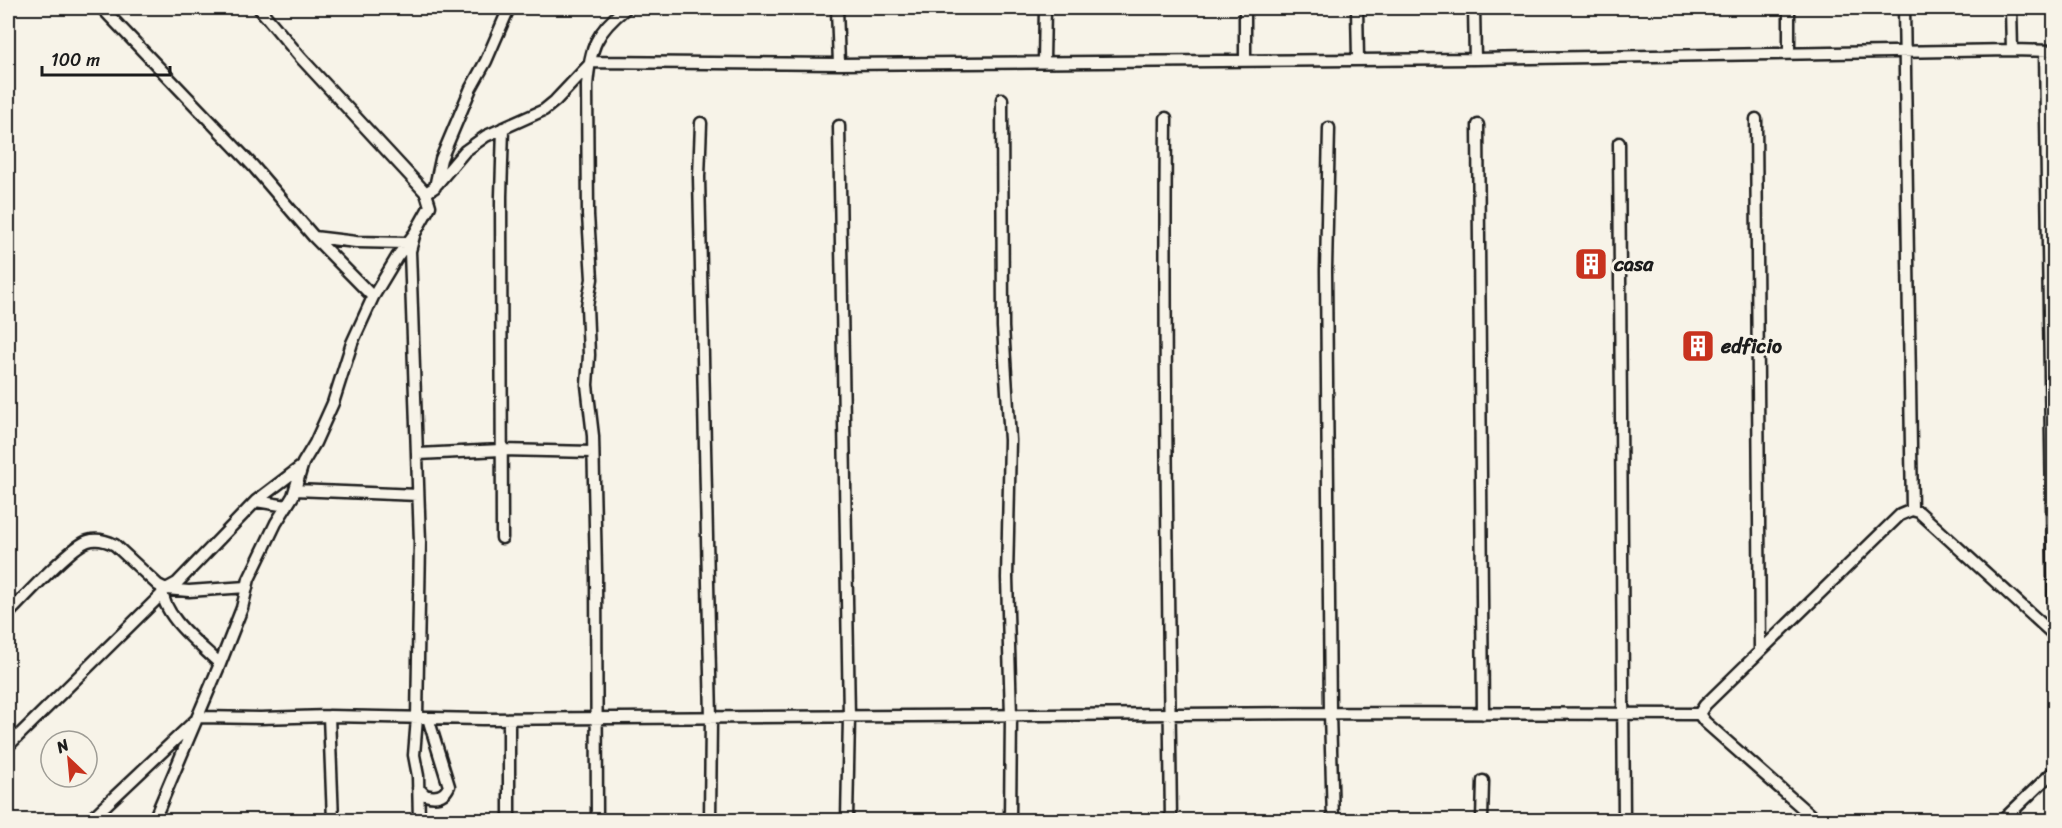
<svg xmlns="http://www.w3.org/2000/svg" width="2062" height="828" viewBox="0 0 2062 828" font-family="Sriracha,sans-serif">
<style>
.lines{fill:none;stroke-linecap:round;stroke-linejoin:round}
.minor-casing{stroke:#1c1c1c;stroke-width:15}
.minor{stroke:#f7f3e8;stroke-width:10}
.labels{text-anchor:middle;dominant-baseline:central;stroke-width:6;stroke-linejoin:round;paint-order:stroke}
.poi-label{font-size:20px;font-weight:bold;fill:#1c1c1c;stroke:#f7f3e8;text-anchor:start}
</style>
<rect width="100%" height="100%" fill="#f7f3e8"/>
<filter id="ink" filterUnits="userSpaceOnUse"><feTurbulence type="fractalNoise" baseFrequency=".0167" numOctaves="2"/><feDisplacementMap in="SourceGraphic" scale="12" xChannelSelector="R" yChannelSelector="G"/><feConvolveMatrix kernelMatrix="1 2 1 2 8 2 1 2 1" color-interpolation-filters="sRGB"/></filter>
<g filter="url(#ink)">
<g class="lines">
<g class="minor-casing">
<path id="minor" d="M 102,8 L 253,166 L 314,237 L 373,297
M 837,8 L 839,64
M 1245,8 L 1245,60
M 1357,8 L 1358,59
M 1474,8 L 1475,59
M 1789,8 L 1789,54
M 1904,8 L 1912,510
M 2011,8 L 2012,50
M 2045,52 L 2054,635
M 1044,61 L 1045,8
M 591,62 L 839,64 L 1475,59 L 2012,50 L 2054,51
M 1002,99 L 1003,327 L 1010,440 L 1007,578 L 1011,716 L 1010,820
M 1166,118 C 1164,352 1168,586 1171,820
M 1756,119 L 1760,651
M 701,123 L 699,177 L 711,718 L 710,820
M 1478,125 L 1483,714
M 839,126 L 849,717 L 847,820
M 1329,128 L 1326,270 L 1330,713 L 1333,820
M 1619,143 L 1624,820
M 437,184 L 465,151 L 486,136 L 544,110 L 555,101 L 590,64
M 426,193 L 435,187 L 441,159 L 471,88 L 486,61 L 509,8
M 414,236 L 410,251 L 420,542 L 417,718 L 414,755 L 418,776 L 419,820
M 314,237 L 356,242 L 406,243
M 418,454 L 501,450 L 593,452
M 295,490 L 418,495
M 256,501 L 287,506
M 502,538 L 501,196 L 503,128
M 162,588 C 162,617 201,645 220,664
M 166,589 L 189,591 L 246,587
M 8,614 C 23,599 71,546 88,541 C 98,538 107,541 115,545 L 158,585 L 166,589 L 177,583 L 256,501 L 302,466
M 329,716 L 333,820
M 8,746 L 162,594
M 418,788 L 425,795 C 435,798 444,797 449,786 L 428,718
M 90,820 L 199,717 L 260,718 L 329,716 L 483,719 L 1330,713 L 1699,714
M 154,820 L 220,664 L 242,608 L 249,579 L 276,523 L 293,496 L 303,463 L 315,443 L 333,403 L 352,343 L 373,297 L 397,257 L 415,233 L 430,206 L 426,193 L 301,58 L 259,8
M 509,820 L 509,719
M 597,820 L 596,571 L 593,436 L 587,385 L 589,355 L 587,306 L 592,279 L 588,215 L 587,86 C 590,47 596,32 626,8
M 1482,820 L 1483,781
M 1816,820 L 1705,722 L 1699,714 L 1705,705 L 1900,515 L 1912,510 L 1919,512 L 2054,635
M 2003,820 L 2054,771"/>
</g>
<use href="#minor" class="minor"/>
</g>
</g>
<defs>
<g id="building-square" transform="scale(1.725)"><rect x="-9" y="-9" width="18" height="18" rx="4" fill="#c8321e" stroke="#f7f3e8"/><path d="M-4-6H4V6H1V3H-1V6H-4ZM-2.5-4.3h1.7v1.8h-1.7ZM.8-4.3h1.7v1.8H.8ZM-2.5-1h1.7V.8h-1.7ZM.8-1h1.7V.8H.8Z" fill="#fff"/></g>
</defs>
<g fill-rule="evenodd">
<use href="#building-square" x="1591" y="264"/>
<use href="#building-square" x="1698" y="346"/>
</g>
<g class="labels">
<g class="poi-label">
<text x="1614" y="264">casa</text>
<text x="1721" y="346">edficio</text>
</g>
</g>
<rect width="2062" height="828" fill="none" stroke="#f7f3e8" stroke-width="30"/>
<rect x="15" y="15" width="2032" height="798" fill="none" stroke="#1c1c1c" stroke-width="2" filter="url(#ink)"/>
<g transform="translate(69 759) rotate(334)"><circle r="28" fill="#f7f3e8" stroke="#9f9d96" stroke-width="1.5"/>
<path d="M0-4.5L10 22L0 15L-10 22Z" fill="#c8321e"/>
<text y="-9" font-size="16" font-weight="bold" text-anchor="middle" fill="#1c1c1c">N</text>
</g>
<path d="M42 66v9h128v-9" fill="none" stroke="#1c1c1c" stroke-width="3"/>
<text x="51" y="66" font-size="18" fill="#1c1c1c" stroke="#f7f3e8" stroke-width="4.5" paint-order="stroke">100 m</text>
</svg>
